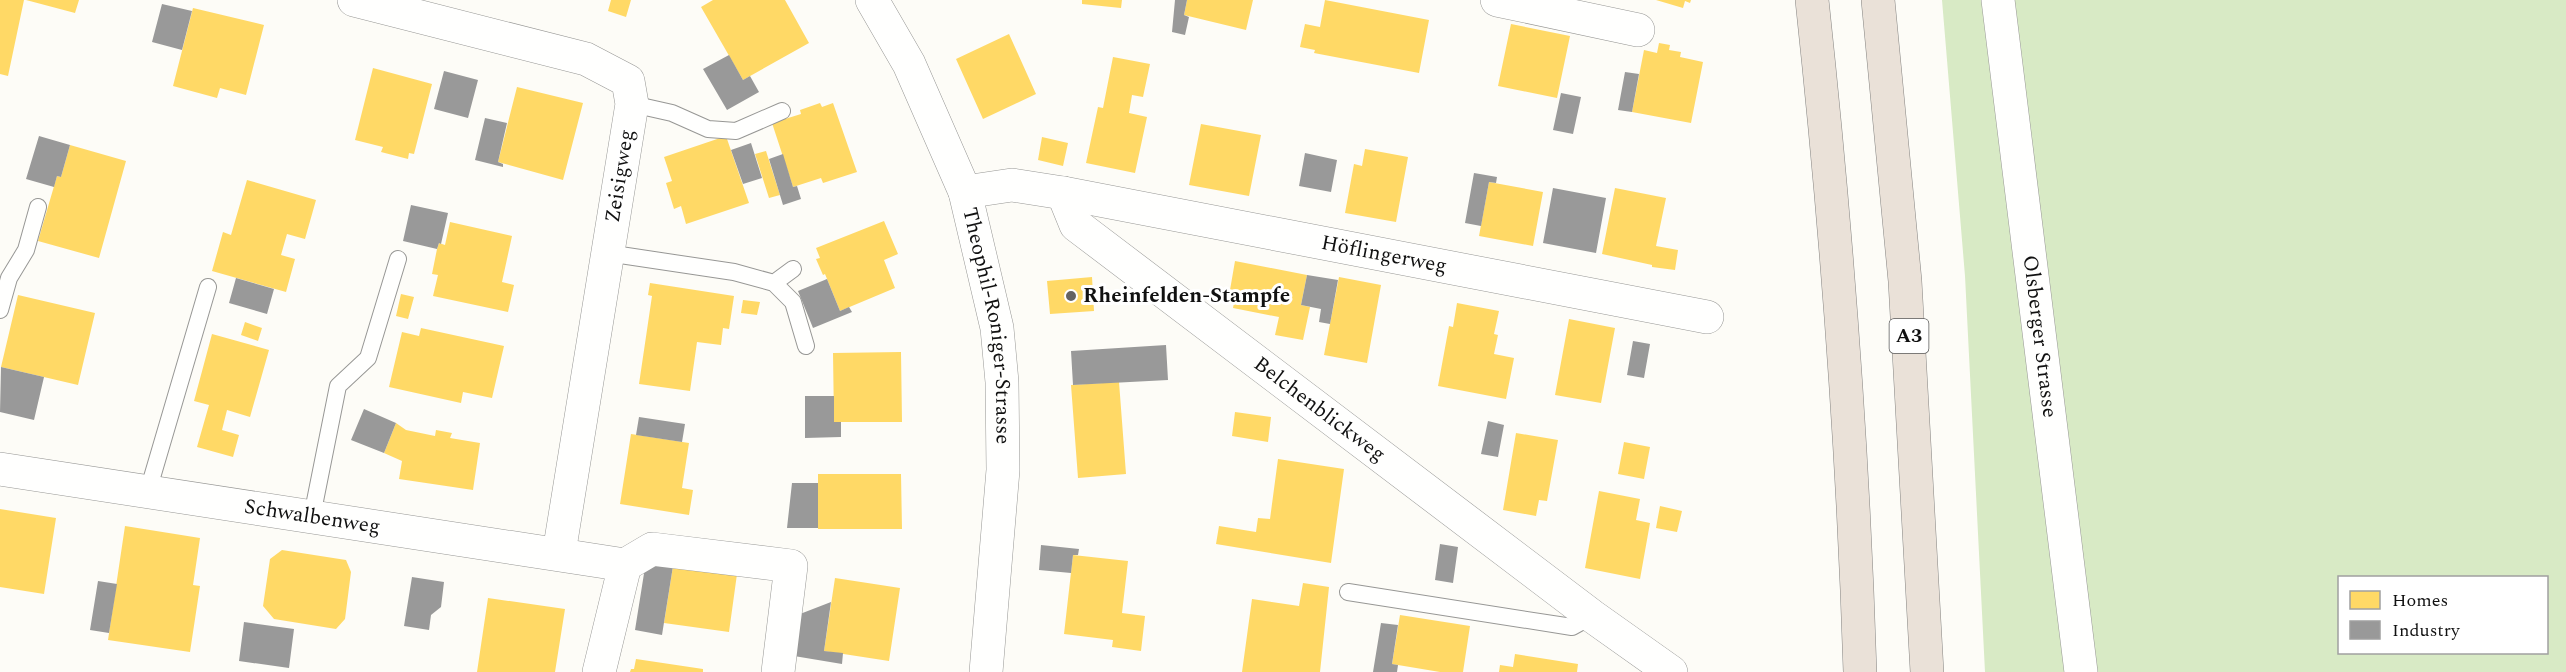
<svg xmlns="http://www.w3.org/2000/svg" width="2566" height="672" viewBox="0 0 2566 672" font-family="Spectral,serif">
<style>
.forest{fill:#d8eac5;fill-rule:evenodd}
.homes{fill:#ffd966}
.industry{fill:#999}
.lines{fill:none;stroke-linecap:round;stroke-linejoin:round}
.lane-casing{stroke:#979795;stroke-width:18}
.street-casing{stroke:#979795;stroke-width:34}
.highway-casing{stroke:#858482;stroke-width:34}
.lane{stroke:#fffffe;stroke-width:16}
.street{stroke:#fffffe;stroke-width:33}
.highway{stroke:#eae1d8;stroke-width:33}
.poi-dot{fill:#646362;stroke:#fff;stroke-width:2}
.labels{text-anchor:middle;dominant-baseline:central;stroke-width:6;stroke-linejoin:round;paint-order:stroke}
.shield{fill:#fff;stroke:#585858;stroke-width:1.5}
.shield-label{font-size:20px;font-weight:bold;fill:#111}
.street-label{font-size:21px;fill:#111;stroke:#fff}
.poi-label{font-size:21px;font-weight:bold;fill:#111;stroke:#fff;text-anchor:start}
</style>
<rect width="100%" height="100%" fill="#fdfcf7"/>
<path class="forest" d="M 1942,0 L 2566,0 L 2566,672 L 1985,672 L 1965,276 ZM 2340,578 L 2546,578 L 2546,652 L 2340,652 Z"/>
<path class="homes" d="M 0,0 L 24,0 L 8,76 L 0,74 Z
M 26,0 L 79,0 L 75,13 Z
M 611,0 L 631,0 L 626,17 L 608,11 Z
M 713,0 L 785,0 L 809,43 L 743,80 L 701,7 Z
M 1082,0 L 1122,0 L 1121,8 L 1082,4 Z
M 1187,0 L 1253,0 L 1246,30 L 1184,15 Z
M 1325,0 L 1429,20 L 1419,73 L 1314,53 L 1315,50 L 1300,47 L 1305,24 L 1320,27 Z
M 1656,0 L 1691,0 L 1690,3 L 1685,1 L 1683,8 Z
M 193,8 L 264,25 L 246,95 L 220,88 L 217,98 L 173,86 Z
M 1511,24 L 1570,36 L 1557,98 L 1498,86 Z
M 1009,34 L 1036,94 L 983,119 L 956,59 Z
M 1659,43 L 1670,45 L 1669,50 L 1681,52 L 1680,57 L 1703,62 L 1691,123 L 1632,112 L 1644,50 L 1657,53 Z
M 1113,57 L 1150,64 L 1143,97 L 1132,95 L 1129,113 L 1147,117 L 1135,173 L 1086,163 L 1098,107 L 1103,108 Z
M 373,68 L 432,84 L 414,154 L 409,153 L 408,159 L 381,152 L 383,147 L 355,140 Z
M 517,87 L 583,103 L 563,180 L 498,162 Z
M 820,103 L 822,107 L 833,103 L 857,172 L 823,183 L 821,178 L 793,187 L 772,123 L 801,114 L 800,110 Z
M 1201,124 L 1261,135 L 1249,196 L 1189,185 Z
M 726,136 L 749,203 L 686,224 L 681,206 L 674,209 L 666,183 L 672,181 L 664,157 Z
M 1042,137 L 1068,143 L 1063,166 L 1038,160 Z
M 70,145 L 126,161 L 99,258 L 38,241 L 57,176 L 61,177 Z
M 1365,149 L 1408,157 L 1396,222 L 1345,213 L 1354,164 L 1362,166 Z
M 766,151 L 780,195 L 769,198 L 755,154 Z
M 247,180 L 316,200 L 305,239 L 287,234 L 281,255 L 295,259 L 286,292 L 212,271 L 223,232 L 231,235 Z
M 1489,182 L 1543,192 L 1533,246 L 1479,236 Z
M 1615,188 L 1666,198 L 1656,246 L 1678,250 L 1675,270 L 1652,267 L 1652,265 L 1602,254 Z
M 884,221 L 898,254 L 884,260 L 895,288 L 840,311 L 825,274 L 823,275 L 816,259 L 820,258 L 816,248 Z
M 450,222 L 512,236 L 502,282 L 514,285 L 508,312 L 433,296 L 438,275 L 432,274 L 437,249 L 439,243 L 445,245 Z
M 1235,261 L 1307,275 L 1301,305 L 1310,307 L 1303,340 L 1275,335 L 1279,317 L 1233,308 L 1236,291 L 1230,290 Z
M 1092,277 L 1094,311 L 1050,314 L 1047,281 Z
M 1339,277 L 1381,285 L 1367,363 L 1324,355 Z
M 650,283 L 734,296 L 729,329 L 723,328 L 721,345 L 697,342 L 690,391 L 639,384 L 652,296 L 648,295 Z
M 401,294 L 414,297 L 408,319 L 396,316 Z
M 18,295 L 95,313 L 78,385 L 1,367 Z
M 743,300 L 760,302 L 757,315 L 741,313 Z
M 1457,303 L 1499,311 L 1494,334 L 1498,335 L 1494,354 L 1514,358 L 1506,399 L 1438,386 L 1449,326 L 1453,327 Z
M 1569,319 L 1615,328 L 1601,403 L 1555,395 Z
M 245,322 L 262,328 L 258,341 L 241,335 Z
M 421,328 L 504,346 L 492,398 L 463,392 L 461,403 L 389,387 L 402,332 L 419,336 Z
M 212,334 L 269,350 L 250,417 L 227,410 L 222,430 L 239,435 L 233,457 L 197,447 L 209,405 L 194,401 Z
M 901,352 L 902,422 L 834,422 L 833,353 Z
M 1119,382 L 1126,474 L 1078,478 L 1071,385 Z
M 1235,412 L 1271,417 L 1268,442 L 1232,436 Z
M 396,423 L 406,430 L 435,436 L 436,430 L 452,433 L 450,438 L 480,443 L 473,490 L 399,479 L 402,461 L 384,453 Z
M 1516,433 L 1558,440 L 1547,501 L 1539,500 L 1536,516 L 1503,510 Z
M 631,434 L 689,443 L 682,488 L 693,490 L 689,515 L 620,504 Z
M 1624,442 L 1650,447 L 1644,479 L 1618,474 Z
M 1278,459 L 1344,469 L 1331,563 L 1216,544 L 1219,526 L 1256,532 L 1258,518 L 1270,519 Z
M 818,474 L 901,474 L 902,529 L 818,529 Z
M 1599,491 L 1640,499 L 1636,520 L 1650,523 L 1640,579 L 1585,568 Z
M 1660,506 L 1682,511 L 1677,532 L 1656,528 Z
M 0,509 L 56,518 L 44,594 L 0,587 Z
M 125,526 L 200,538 L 193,585 L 200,586 L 190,652 L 108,640 Z
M 282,550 L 346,560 L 351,572 L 345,619 L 336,629 L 274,619 L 263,606 L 270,559 Z
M 1073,555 L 1128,561 L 1122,613 L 1145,616 L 1141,651 L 1112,647 L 1113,640 L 1064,634 Z
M 673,566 L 737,574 L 729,632 L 664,623 Z
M 835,578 L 900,588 L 889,661 L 824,651 Z
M 1303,583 L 1329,587 L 1320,672 L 1242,672 L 1252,599 L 1299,606 Z
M 488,598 L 565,609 L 555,672 L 477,672 Z
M 1400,615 L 1470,626 L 1463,672 L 1440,672 L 1392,664 Z
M 1515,654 L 1578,664 L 1577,672 L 1499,672 L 1500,665 L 1513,667 Z
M 636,659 L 703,669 L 703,672 L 630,672 L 631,669 L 634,669 Z"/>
<path class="industry" d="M 1175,0 L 1187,0 L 1184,15 L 1189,17 L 1185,35 L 1172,32 Z
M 162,4 L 192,11 L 182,50 L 152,42 Z
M 729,55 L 743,80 L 750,76 L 759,92 L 727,110 L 703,69 Z
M 444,71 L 478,80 L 468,118 L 434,109 Z
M 1625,72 L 1639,74 L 1632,112 L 1618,110 Z
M 1561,93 L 1581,97 L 1573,134 L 1553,130 Z
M 485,118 L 507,123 L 498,162 L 503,164 L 503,167 L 475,160 Z
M 39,136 L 70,145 L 61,177 L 57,176 L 54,187 L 26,179 Z
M 751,143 L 762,178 L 743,184 L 731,150 Z
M 1305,153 L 1337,160 L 1331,192 L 1299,186 Z
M 783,154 L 793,187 L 797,186 L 801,199 L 783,205 L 769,159 Z
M 1474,173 L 1497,177 L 1496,183 L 1489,182 L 1481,226 L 1465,223 Z
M 1553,188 L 1606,198 L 1596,253 L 1543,243 Z
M 411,205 L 448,213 L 441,244 L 439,243 L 437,249 L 403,241 Z
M 1307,275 L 1338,280 L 1330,324 L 1319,322 L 1321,309 L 1301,305 Z
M 236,278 L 274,289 L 267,314 L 229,303 Z
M 827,279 L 840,311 L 849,307 L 852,312 L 813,328 L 798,291 Z
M 1633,341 L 1650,344 L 1644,378 L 1627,375 Z
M 1166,345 L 1168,380 L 1073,385 L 1071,351 Z
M 1,367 L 44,377 L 34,420 L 0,412 Z
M 805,396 L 834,396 L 834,422 L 841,422 L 841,437 L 805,438 Z
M 364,409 L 396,423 L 384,453 L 351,440 Z
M 639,417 L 685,424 L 682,442 L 636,435 Z
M 1488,421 L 1504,425 L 1498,457 L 1481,454 Z
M 792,483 L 818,483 L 818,528 L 787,528 Z
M 1440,544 L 1458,547 L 1453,583 L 1435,580 Z
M 1041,545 L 1079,549 L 1078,555 L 1073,555 L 1071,573 L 1039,570 Z
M 646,561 L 673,566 L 662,635 L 635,630 Z
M 412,577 L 444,582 L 441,607 L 431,615 L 429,630 L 404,626 Z
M 98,581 L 117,584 L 109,633 L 90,630 Z
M 831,602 L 824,651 L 843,653 L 842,664 L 794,656 L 800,614 Z
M 244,622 L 294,629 L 289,668 L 239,661 Z
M 1381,623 L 1398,625 L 1392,664 L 1398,665 L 1397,672 L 1373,672 Z"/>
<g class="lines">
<g class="lane-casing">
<path id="lane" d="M 632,104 L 672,113 L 708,129 L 736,131 L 782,111
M 607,253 L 734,272 L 774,283 L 793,302 L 806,346
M 774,283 L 793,269
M 0,310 L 9,278 L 26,250 L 38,207
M 148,491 L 208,287
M 312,516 L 338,386 L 368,358 L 398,259
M 1348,592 L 1572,627 L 1592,616"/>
</g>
<g class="street-casing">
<g id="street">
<path d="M 354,0 L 586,59 L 628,81 L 632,104 L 559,553"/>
<path id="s1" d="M 872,0 L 909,64 L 965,192 L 997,328 L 1002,382 L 1003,470 L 986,672"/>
<path d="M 1497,0 L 1638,30"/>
<path id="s2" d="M 1998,0 L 2081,672"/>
<path id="s3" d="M 965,192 L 1012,185 L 1063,193 L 1707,317"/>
<path id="s4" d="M 1063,193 L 1076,225 L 1592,616 L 1671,672"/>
<path id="s5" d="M 0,469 L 625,565"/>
<path d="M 599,672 L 625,565 L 652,549 L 791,566 L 778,672"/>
</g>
</g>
<g class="highway-casing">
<path id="highway" d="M 1812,0 C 1836,223 1853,447 1860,672
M 1878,0 L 1905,281 L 1927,672"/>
</g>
<use href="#lane" class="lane"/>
<use href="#street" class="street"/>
<use href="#highway" class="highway"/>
</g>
<circle class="poi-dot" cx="1071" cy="296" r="6"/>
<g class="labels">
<rect class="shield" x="1889.5" y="319" width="39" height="34" rx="4.5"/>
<g class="shield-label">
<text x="1909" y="336">A3</text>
</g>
<g class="street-label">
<text transform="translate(620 176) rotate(-81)">Zeisigweg</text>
<text stroke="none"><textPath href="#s3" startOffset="426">Höflingerweg</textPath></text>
<text stroke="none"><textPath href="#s1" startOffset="350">Theophil-Roniger-Strasse</textPath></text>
<text stroke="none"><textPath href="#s2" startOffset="339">Olsberger Strasse</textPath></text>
<text stroke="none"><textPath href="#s4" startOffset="340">Belchenblickweg</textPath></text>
<text stroke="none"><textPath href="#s5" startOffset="316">Schwalbenweg</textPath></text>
</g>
<g class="poi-label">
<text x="1083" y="296">Rheinfelden-Stampfe</text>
</g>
</g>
<rect x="2338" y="576" width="210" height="78" fill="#ffffff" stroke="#a0a0a0" stroke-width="1.5"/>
<rect x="2350" y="591" width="30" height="18" fill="#ffd966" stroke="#a0a0a0" stroke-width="1.5"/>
<text x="2392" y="606" font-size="18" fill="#111111">Homes</text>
<rect x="2350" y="621" width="30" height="18" fill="#999999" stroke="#a0a0a0" stroke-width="1.5"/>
<text x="2392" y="636" font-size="18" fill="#111111">Industry</text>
</svg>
